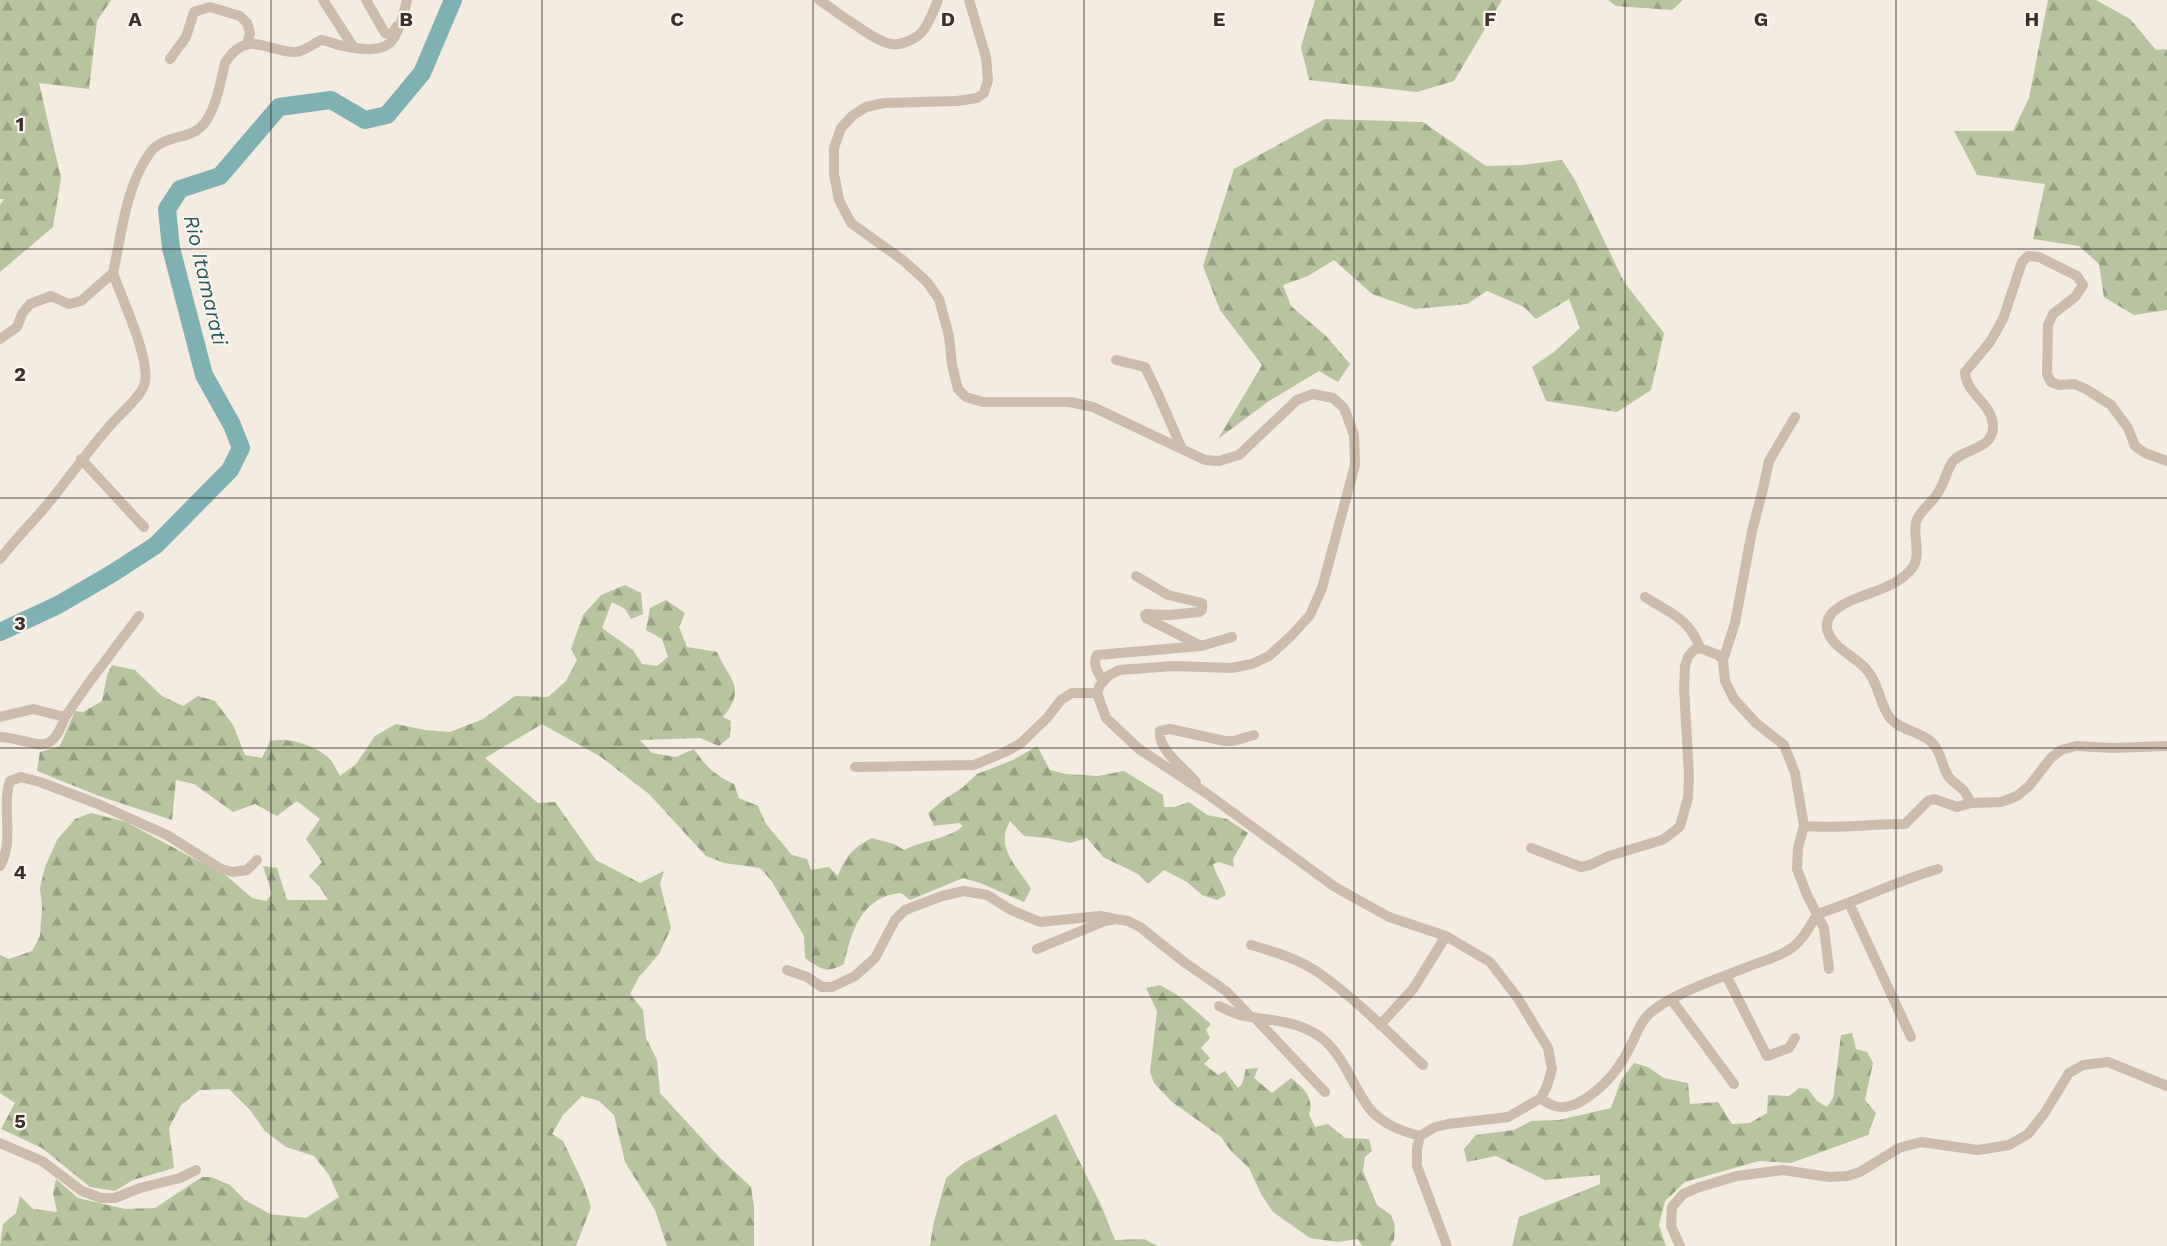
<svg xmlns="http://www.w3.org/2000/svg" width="2167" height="1246" viewBox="0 0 2167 1246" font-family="'Work Sans',sans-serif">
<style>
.forest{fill:url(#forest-firs)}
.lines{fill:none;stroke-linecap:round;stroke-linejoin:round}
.river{stroke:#7fb0b2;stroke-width:18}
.minor{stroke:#cdbbac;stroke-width:10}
.grid{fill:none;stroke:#3b302b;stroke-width:1.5;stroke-opacity:0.55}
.labels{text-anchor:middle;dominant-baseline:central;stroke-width:4.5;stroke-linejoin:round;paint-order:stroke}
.water-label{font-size:21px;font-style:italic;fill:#1f5a5e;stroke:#fbf5ee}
.grid-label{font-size:20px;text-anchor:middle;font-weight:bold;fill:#3b302b;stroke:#fbf5ee;stroke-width:4.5;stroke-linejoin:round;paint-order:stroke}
</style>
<defs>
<pattern id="forest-firs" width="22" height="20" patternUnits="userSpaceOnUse" patternTransform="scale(1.5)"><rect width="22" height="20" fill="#b8c4a0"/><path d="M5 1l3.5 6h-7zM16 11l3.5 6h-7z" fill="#97a083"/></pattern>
</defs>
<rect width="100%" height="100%" fill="#f4ebe1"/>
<path class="forest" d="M 0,0 L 111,0 L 97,21 L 89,89 L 39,83 L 61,178 L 53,227 L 0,272 L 0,205 L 4,199 L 0,199 Z
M 1315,0 L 1502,0 L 1454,81 L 1417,92 L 1309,80 L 1301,47 Z
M 1608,0 L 1683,0 L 1672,10 L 1616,6 Z
M 2048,0 L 2096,0 L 2130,19 L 2156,50 L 2167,49 L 2167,310 L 2134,315 L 2104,297 L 2099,264 L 2079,246 L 2033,239 L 2045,184 L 1977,175 L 1954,131 L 2013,131 L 2029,98 Z
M 1325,119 L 1423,122 L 1486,166 L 1522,165 L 1562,160 L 1576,182 L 1624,282 L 1664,333 L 1651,390 L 1617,412 L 1546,401 L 1532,367 L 1554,352 L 1580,328 L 1569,299 L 1536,319 L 1524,307 L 1487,291 L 1467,304 L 1415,309 L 1372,294 L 1334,260 L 1308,276 L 1283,285 L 1291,306 L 1326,336 L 1350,364 L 1338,382 L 1319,371 L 1269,401 L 1218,439 L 1262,365 L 1220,310 L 1203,266 L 1234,169 Z
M 625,585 L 641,593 L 643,614 L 631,619 L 625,609 L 612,602 L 602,628 L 633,650 L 642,664 L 657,666 L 668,657 L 662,639 L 646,630 L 650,608 L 666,600 L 685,613 L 679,627 L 687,647 L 717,652 C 730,681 747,687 723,717 L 731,721 L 730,737 L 719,746 L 700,738 L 640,740 L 652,753 L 676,757 L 694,749 C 705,766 716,776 734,784 L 739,798 L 758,806 L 766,824 L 792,855 L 807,859 L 811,870 L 829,867 L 838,876 C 846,855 853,848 872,838 L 894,844 L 904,850 C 921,841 951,838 963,826 L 959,823 L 934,826 L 928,813 L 943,800 L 962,788 L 977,774 L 1013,760 L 1037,746 L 1050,770 L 1065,774 L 1098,776 L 1124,771 L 1163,795 L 1164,807 L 1175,807 L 1189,802 L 1207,815 L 1227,819 L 1248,833 L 1233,859 L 1234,867 L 1219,862 L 1213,864 C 1216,876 1223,883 1226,895 L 1217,900 L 1202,895 L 1187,882 L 1164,870 L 1148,884 L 1138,874 L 1103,857 L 1087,838 L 1070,843 L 1047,838 L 1024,836 L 1010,821 C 1008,825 1005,831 1005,836 C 1003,856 1022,873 1031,889 L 1024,902 L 980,883 L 963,878 L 910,900 L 901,893 C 861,897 852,930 844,964 C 826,974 821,969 805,958 L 804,936 L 771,880 L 760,868 L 724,863 L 706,856 L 649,794 L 601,757 L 542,724 L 485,758 L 538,803 L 555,802 L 596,860 L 640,883 L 664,871 L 660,884 L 671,928 L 659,954 L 639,977 L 630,994 L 643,1010 L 646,1038 L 657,1060 L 660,1093 L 719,1157 L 751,1187 L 754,1207 L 754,1246 L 667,1246 L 655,1210 L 625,1162 L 614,1115 L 599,1101 L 582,1096 L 563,1115 L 552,1134 L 563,1141 L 583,1183 L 591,1207 L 576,1246 L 0,1246 L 3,1224 L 16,1213 L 20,1196 L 33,1209 L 57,1212 L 53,1193 L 56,1179 L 78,1198 L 125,1209 L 155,1208 L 202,1177 L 211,1177 L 230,1185 L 245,1200 L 270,1214 L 306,1218 L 339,1197 L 329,1175 L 314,1156 L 286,1147 L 265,1131 L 250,1110 L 229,1089 L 200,1090 L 181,1105 L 169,1128 L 174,1168 L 133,1180 L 115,1191 L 90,1187 L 42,1148 L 1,1129 L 15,1103 L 0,1093 L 0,955 L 9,959 L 32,951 L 40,936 L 42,907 L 40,888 L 45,867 L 57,840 L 75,819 L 91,813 L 126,822 L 228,877 L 252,898 L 266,901 L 272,894 L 263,866 L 277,868 L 287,900 L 328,900 L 320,887 L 309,876 L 322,862 L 306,839 L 320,819 L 297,801 L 277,816 L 255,804 L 233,812 L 194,784 L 176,780 L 172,820 L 99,796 L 37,771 L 40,752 L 60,746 L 75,711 L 83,712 L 102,701 L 107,675 L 112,665 L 135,670 L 162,696 L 183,706 L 198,696 L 215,701 L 233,725 L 245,755 L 262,758 L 270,741 C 289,737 316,745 330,759 C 334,764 337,771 340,776 L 356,764 L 375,736 L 396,724 L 425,730 L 450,732 L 483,719 L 515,696 L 548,697 L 566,681 L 577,660 L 571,649 L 583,615 L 601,595 Z
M 1160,985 L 1179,996 L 1211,1024 L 1206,1030 L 1210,1038 L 1201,1048 L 1210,1058 L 1204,1064 L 1218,1075 L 1225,1071 L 1238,1088 L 1242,1084 L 1246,1069 L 1258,1068 L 1254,1078 L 1272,1093 L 1291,1078 C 1303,1087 1315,1099 1309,1114 L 1315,1127 L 1328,1124 L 1345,1138 L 1369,1139 L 1372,1151 L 1365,1157 L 1363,1171 L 1377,1205 L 1391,1215 L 1395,1225 L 1394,1240 L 1390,1246 L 1362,1246 L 1358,1239 L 1338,1242 L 1310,1238 L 1273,1212 L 1261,1194 L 1249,1168 L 1231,1151 L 1221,1137 L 1172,1102 L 1154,1083 L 1150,1072 L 1157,1011 L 1146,988 Z
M 1852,1033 L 1856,1049 L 1867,1052 L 1873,1063 L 1865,1100 L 1876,1113 L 1868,1135 L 1791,1163 L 1759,1161 L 1685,1182 L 1665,1201 L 1659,1225 L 1666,1246 L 1512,1246 L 1519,1217 L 1600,1184 L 1600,1175 L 1545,1180 L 1496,1156 L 1467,1162 L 1464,1149 L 1476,1135 L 1514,1130 L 1531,1121 L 1559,1120 L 1611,1108 L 1621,1080 L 1634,1063 L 1648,1067 L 1664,1078 L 1688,1083 L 1690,1104 L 1718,1102 L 1732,1124 L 1750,1123 L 1767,1113 L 1768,1095 L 1789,1096 L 1799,1088 L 1808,1089 L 1817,1101 L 1827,1107 L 1833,1098 L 1841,1035 Z
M 1056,1114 L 1101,1205 L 1115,1240 L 1144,1239 L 1158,1246 L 930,1246 L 933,1226 L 946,1178 L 964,1163 Z"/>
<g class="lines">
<path class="river" d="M 0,632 L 58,605 L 113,573 L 156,545 L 230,470 L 241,448 L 232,425 L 204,375 L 171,248 L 167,209 L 180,189 L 220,176 L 279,107 L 331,100 L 365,120 L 387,115 L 422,73 L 453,0"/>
<path class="minor" d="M 323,0 L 354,48
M 366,0 L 385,33 L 392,34 L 397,26
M 819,0 C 835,10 875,42 891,44 C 900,46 915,39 921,33 C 929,25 933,11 938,0
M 969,0 L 986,57 L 988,80 L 984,93 L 977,98 L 957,101 L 884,103 L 866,107 L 852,116 L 841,128 L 834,148 L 834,174 L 839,200 L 851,223 L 904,261 L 927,282 L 939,299 L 949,336 L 952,365 L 958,389 L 966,397 L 983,402 L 1070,402 L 1093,407 L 1205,460 L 1219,461 L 1239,455 L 1297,400 L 1313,394 L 1333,398 L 1344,408 L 1354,435 L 1355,465 L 1322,588 L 1310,615 L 1291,636 L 1269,656 L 1252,664 L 1231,668 L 1174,666 L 1119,670 L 1108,676 L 1100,685 L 1097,693 L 1106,718 L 1139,749 L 1206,793 L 1335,887 L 1389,917 L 1446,936 L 1490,962 L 1517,997 L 1548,1048 L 1552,1069 L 1547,1086 L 1541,1098 L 1508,1117 L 1448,1124 L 1435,1127 L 1420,1136 L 1417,1149 L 1417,1166 L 1447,1246
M 170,59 L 186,37 L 194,12 L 210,7 L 240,16 L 247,23 L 250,33 L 247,45
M 113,273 C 122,233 125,189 149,154 C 163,134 188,140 201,127 C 215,114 221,81 225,63 C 247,28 267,52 295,52 C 304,52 313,44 321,40 C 330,41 336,45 344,46 C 393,56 396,43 407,0
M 0,339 L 17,327 L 22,314 L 30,304 L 51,296 L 69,304 L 81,301 L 113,273
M 1116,360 L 1145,367 L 1158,394 L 1182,449
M 81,459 L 144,527
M 0,559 C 16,538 35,520 51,500 C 70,476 88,451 108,428 C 117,416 143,396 145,382 C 150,358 122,299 113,273
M 1136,576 L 1168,595 L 1202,603 L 1202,610 L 1199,612 L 1170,615 L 1147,614 L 1145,615 L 1146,618 L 1201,646
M 1645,597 C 1670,613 1690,619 1700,648
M 1723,660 L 1735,623 L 1752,531 L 1763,489 L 1769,461 L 1795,417
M 1104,681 C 1098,674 1092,664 1097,655 L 1201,646 L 1232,637
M 0,717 L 33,709 L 65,717 L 88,684 L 139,616
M 0,737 C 36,739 50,761 65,717
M 855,767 L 974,765 L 1005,752 L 1020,744 L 1047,718 L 1061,700 L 1072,693 L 1097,693
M 1196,782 C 1184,767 1158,751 1160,731 L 1170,729 L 1225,741 L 1233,741 L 1254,735
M 1971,803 C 1969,800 1967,795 1964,791 C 1960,786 1952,782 1948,776 C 1941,764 1941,749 1929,740 C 1918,731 1900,730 1890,718 C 1879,703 1879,683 1866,669 C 1855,656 1834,649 1828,632 C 1825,625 1828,616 1834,611 C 1856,592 1894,593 1913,567 C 1921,555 1913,535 1916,522 C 1919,512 1929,505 1935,497 C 1943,488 1945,475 1951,464 C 1960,448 1993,451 1993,427 C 1993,403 1966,395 1965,372 L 1990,342 L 2003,319 L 2022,262 L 2028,256 L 2039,257 L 2077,276 L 2083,285 L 2075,297 L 2053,314 L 2048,325 L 2047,374 L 2051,382 L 2059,385 L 2074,384 L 2086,389 L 2111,405 L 2128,428 L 2135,446 L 2145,453 L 2167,461
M 1804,826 C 1837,829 1871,824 1905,824 L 1928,801 L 1934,799 L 1957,807 L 1971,803 L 2001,802 L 2017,796 L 2029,786 L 2051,758 L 2061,750 L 2076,746 L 2113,748 L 2167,746
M 1531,848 L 1581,867 L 1590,865 L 1609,856 L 1662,840 L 1676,830 L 1680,826 L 1688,798 L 1689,776 L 1684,687 L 1685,666 L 1688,657 L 1694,650 L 1700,648 L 1718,655 L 1723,660 L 1725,681 L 1734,699 L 1756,723 L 1784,745 L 1795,773 L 1804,826 L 1798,848 L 1797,869 L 1807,895 L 1824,928 L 1829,969
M 0,866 C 15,840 1,808 10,781 L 21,777 L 40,782 L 98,804 L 167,835 L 221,869 L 233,872 L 247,870 L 257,860
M 1849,903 L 1911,1037
M 1251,945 C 1275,952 1299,959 1319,973 C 1357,1000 1390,1034 1423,1065
M 1037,949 L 1105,921 L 1116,919 L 1128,921 L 1140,927 L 1184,962 L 1226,991 L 1250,1016
M 787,970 L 807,977 L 822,987 L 832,987 L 855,976 L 875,958 L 895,920 L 905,910 L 942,896 L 964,891 L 987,895 L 1011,910 L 1040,922 L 1100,916 L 1116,919
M 1727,977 L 1767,1056 L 1789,1048 L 1795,1038
M 1671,999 L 1734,1084
M 1219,1006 C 1225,1009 1233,1013 1240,1015 C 1268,1021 1294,1019 1319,1036 C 1344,1054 1351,1084 1369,1108 C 1382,1124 1401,1131 1420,1136
M 1255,1018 L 1325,1092
M 1380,1025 L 1413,989 L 1446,936
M 1541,1098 C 1552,1108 1563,1110 1578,1103 C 1604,1089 1620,1069 1632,1043 C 1637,1033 1640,1023 1648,1015 C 1669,994 1726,976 1755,964 C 1768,960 1782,955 1793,947 C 1804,938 1810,926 1817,914 C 1858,901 1896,881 1938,869
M 0,1143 L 42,1161 L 82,1191 L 101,1198 L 115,1198 L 140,1188 L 180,1178 L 196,1170
M 1680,1246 L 1671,1226 L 1672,1207 L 1683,1194 L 1697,1188 L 1737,1176 L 1783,1170 L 1829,1177 L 1847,1176 L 1860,1172 L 1899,1148 L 1921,1142 L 1978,1150 L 2009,1145 L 2028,1134 L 2044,1114 L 2069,1073 L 2083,1065 L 2108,1062 L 2167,1086"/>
</g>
<path class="grid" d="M 271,0 L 271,1246M 542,0 L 542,1246M 813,0 L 813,1246M 1084,0 L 1084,1246M 1354,0 L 1354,1246M 1625,0 L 1625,1246M 1896,0 L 1896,1246M 0,249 L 2167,249M 0,498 L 2167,498M 0,748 L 2167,748M 0,997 L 2167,997"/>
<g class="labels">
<g class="water-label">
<text transform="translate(206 280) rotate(77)">Rio Itamarati</text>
</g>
</g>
<g class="grid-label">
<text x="135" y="26">A</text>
<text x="406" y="26">B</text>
<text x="677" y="26">C</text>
<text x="948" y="26">D</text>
<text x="1219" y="26">E</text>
<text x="1490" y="26">F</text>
<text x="1761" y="26">G</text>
<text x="2032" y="26">H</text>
<text x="20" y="131">1</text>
<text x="20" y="381">2</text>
<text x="20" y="630">3</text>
<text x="20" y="879">4</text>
<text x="20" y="1128">5</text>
</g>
</svg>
